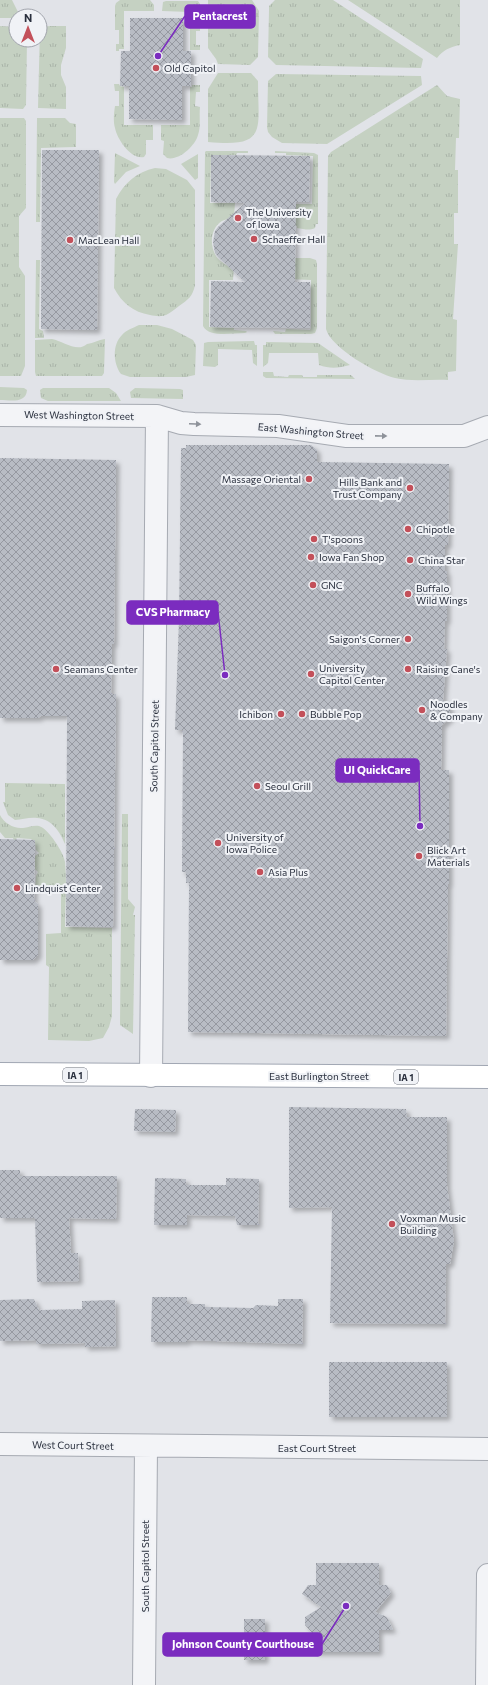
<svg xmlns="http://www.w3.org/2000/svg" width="488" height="1685" viewBox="0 0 488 1685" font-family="Commissioner,sans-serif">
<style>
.grass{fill:url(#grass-tufts)}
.building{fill:url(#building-cross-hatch);filter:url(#shadow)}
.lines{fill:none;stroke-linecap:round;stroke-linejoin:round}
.minor-casing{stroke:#a6aab2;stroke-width:24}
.major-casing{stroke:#a1a7b3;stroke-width:24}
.minor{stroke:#f3f4f7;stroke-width:22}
.major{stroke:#fff;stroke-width:22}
.oneway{fill:#8e929a}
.poi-dot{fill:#c3505a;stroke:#f0f2f6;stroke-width:1.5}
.labels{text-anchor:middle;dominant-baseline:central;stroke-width:4;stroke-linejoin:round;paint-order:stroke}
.shield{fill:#f0f2f6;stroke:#656a75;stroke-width:1}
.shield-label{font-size:9px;font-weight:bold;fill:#2a303e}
.poi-label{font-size:10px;fill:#2a303e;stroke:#f0f2f6;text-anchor:start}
.street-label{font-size:10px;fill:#2a303e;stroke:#f0f2f6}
.leader{fill:none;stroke:#7b2cbf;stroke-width:1.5}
.callout-dot{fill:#7b2cbf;stroke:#f0f2f6;stroke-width:1.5}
.callout{fill:#7b2cbf;stroke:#7b2cbf;stroke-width:1.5}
.callout-label{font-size:11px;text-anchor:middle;font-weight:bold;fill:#fff}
</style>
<defs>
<pattern id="grass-tufts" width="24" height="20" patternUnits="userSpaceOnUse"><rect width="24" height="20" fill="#c5d1c2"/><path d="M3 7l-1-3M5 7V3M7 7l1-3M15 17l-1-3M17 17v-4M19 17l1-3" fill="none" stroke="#a9b4a8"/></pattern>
<pattern id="building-cross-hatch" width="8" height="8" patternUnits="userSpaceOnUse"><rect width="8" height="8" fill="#b8bcc4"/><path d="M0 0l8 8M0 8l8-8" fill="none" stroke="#9699a1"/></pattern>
<filter id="shadow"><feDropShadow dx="3.5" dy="3.5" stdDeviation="2" flood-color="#0004"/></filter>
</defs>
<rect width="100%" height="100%" fill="#e1e3e8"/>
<path class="grass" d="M 0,0 L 12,0 L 20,16 L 16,16 L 16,18 L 0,18 Z
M 120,0 L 150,0 L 154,5 L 154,11 L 124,11 L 124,49 L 119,49 L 119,51 L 116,51 L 116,44 L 119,44 L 119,30 L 115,30 L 115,6 L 116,3 Z
M 208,0 L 252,0 L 259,11 L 258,57 L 250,65 L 218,64 L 216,59 L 208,48 Z
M 275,0 L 333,0 L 423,59 L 421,68 L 276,65 L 268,57 L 269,10 L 269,6 Z
M 348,0 L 460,0 L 460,45 C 450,47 443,50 437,58 Z
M 166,1 L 198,1 L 200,4 L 200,31 L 196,31 L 196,45 L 200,45 L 200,50 L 190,50 L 190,12 L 162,11 L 163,2 Z
M 0,26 L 16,27 L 16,40 L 27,40 L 26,105 L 23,109 L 0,108 Z
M 50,26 L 66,26 L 66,48 L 61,65 L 61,75 L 66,87 L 66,109 L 38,108 L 40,27 Z
M 218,73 L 251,73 L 258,81 C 258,130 268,148 208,142 L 208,89 Z
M 276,74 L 421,76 L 422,85 L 327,144 L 282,143 L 272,137 L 268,132 L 267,127 L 268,81 Z
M 114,84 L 119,84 L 120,86 L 124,87 L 124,125 L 153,125 L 153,140 L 146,140 L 146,154 L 144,157 C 131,160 117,139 115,128 C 113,121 114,113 115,106 L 119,106 L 119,91 L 115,91 Z
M 192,85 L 200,85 L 200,92 L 196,92 L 195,106 L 200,107 C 199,115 201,127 198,135 C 195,146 179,161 167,158 L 163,154 L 164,141 L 161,140 L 161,125 L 190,125 L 190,87 L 192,87 Z
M 437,85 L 447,96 L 460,99 L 459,138 L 456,138 L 455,170 L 458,170 L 458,213 L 454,213 L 454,244 L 458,244 L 453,319 L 457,320 L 456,371 L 448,372 L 448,380 C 431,379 412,382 395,378 C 377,374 331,348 326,329 L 328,156 L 331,152 Z
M 0,118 L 24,118 L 26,121 L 26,208 L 19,216 L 19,267 L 25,276 L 25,366 L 21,376 L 0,376 Z
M 37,118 L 65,118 L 70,123 L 76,124 L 76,147 L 41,148 L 40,222 L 36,222 Z
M 206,151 L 248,151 L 248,153 L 237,153 L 236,155 L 211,155 L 210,203 L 235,203 L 234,217 C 231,218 226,219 222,221 C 208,229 209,254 222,262 C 225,265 230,266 234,267 L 233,280 L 209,280 L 209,327 L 234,328 L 234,330 L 246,331 L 247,332 L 245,333 C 233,333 209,338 203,326 L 205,152 Z
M 275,151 L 314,153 L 318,155 L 318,224 L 316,224 L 315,228 C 309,231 304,229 297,228 L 297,226 L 290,226 L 287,204 L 312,204 L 313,156 L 286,155 L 286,153 L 275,153 Z
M 115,153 L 140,166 L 126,172 L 115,184 L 114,182 Z
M 198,154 L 198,178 L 195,180 L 181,164 Z
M 155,168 L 166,169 L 187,180 L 195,190 L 195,285 C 193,296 188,300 179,306 C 175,309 170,313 166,315 C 161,317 155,316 150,315 C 133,312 122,303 114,288 L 116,199 C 124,183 137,172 155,168 Z
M 289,258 L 310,258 L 316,260 L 317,264 L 317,328 L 315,333 L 311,334 L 275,334 L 273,331 L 285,332 L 286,329 L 310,330 L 311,328 L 311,280 L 286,279 Z
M 36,260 L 40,260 L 39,329 L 43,331 L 44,338 L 35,338 Z
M 139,325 L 157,325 L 172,329 L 193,340 L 196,345 L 195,375 L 186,377 L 130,377 L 121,374 C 113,363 112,345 122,335 C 126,330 133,328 139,325 Z
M 52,339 C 63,341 77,353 87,344 C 94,343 98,340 105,339 L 104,373 L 102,376 L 36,376 L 35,372 L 35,340 Z
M 254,341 L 255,345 L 257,345 L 257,366 L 253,363 L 252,350 L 218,349 L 218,365 L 215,367 L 203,366 L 204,343 L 208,342 Z
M 266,342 L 318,343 L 350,365 C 339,368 330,369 319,365 L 318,353 L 269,353 L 268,363 L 263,367 L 263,345 L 266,345 Z
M 263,372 L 273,372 L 274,376 L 288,377 L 289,375 L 302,375 L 303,377 L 317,377 L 317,375 L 351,375 L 355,379 L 266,378 L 263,376 Z
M 0,387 L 24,388 L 27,390 C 26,404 10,400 0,400 Z
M 43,388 L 109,388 L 116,393 L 121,401 L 48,401 L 41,398 L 40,390 Z
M 135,388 L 180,389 L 183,390 L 183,399 L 131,398 L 130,392 Z
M 5,783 L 65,784 L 65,844 C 60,832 52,819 37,818 C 29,817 22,820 15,820 L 8,815 L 3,802 L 5,802 Z
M 122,814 L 128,814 L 128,899 L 135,907 L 133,915 L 135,915 L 133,1034 L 120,1025 Z
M 0,815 C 4,823 14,829 23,828 C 28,828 33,825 39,826 C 48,828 64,853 65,862 C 67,883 65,906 65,927 L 112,928 L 112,1016 L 109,1027 L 103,1038 L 89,1041 L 48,1040 L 49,967 L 46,965 L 46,934 L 61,933 L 61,893 L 35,892 L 36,876 L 38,872 L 35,869 L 35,856 L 39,853 L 36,850 L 35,842 L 31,839 L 17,838 L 14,841 L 13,838 L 5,838 L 0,832 Z"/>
<path class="building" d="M 130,18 L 183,18 L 183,51 L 191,51 L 191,86 L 182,86 L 182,120 L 129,119 L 129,86 L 120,86 L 121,51 L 130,51 Z
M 42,150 L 99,150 L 97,330 L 41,329 Z
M 211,155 L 310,156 L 309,202 L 296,202 L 295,282 L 310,282 L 310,328 L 210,327 L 211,281 L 245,282 L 218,257 L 215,253 L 213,242 L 215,231 L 218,227 L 245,203 L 211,202 Z
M 186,445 L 311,445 L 317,450 L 317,462 L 449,464 L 448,545 L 445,545 L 445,571 L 447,571 L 447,621 L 445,621 L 444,649 L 447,649 L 443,700 L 450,707 L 450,718 L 442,725 L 441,770 L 449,770 L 449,884 L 448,884 L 446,1036 L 188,1032 L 189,883 L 186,883 L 186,872 L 182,872 L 183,730 L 175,730 L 179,619 L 181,448 L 186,448 Z
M 0,458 L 116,460 L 114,644 L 112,644 L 111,694 L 116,694 L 113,927 L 66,926 L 67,716 L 41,716 L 38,718 L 0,718 Z
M 0,839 L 35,840 L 34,901 L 38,904 L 38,955 L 33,960 L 0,960 Z
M 289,1107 L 406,1109 L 407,1117 L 447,1117 L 447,1186 L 454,1241 L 450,1264 L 446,1264 L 445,1324 L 330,1323 L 332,1207 L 289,1208 Z
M 135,1109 L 176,1110 L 175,1132 L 134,1131 Z
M 0,1170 L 20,1170 L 20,1176 L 117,1176 L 116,1219 L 69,1218 L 71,1253 L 78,1253 L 79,1281 L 37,1282 L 35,1218 L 0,1218 Z
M 155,1178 L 186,1179 L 186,1185 L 226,1185 L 226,1178 L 259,1179 L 258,1225 L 237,1225 L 235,1216 L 187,1215 L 187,1225 L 154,1225 Z
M 152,1297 L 187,1297 L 187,1304 L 205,1304 L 205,1307 L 253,1308 L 256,1305 L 278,1306 L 278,1299 L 303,1299 L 302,1344 L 187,1340 L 187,1342 L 151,1342 Z
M 34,1299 L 39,1310 L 82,1309 L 82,1301 L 115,1300 L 116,1346 L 85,1347 L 85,1343 L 36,1344 L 36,1340 L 0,1341 L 0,1300 Z
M 329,1362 L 447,1362 L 447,1417 L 329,1417 Z
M 316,1563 L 379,1563 L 379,1585 L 387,1585 L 391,1593 L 375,1612 L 387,1617 L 393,1630 L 379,1630 L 379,1652 L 315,1652 L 315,1636 L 305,1625 L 305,1617 L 321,1607 L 302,1594 L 308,1585 L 316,1585 Z
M 244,1619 L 265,1619 L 265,1660 L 244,1660 Z"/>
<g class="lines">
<g class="minor-casing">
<path id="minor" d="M 0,415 L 157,416 L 181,423 L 194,424 L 278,426 L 347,436 L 464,436 L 488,427
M 151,1076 L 157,416
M 0,1444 L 488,1449
M 144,1685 L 146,1446
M 487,1685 L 488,1575"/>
</g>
<g class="major-casing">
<path id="major" d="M 0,1074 L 488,1077"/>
</g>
<use href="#minor" class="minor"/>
<use href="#major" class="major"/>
</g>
<defs><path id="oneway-solid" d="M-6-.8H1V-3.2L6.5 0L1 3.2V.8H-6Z"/></defs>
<g class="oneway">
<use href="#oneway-solid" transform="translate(195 424) rotate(3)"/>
<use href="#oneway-solid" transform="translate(381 436) rotate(1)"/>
</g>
<g class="poi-dot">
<circle cx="156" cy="68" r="4"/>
<circle cx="238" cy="218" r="4"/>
<circle cx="254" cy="239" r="4"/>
<circle cx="70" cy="240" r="4"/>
<circle cx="309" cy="479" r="4"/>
<circle cx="410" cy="488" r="4"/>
<circle cx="408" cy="529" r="4"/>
<circle cx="314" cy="539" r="4"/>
<circle cx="311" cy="557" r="4"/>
<circle cx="410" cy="560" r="4"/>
<circle cx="313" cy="585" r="4"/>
<circle cx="408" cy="594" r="4"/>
<circle cx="408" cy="639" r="4"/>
<circle cx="56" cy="669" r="4"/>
<circle cx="408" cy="669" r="4"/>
<circle cx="311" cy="674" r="4"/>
<circle cx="422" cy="710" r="4"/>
<circle cx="281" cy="714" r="4"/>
<circle cx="302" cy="714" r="4"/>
<circle cx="257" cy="786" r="4"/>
<circle cx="218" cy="843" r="4"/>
<circle cx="419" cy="856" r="4"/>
<circle cx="260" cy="872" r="4"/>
<circle cx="17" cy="888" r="4"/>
<circle cx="392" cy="1224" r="4"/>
</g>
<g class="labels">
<g class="shield">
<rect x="63" y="1068" width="24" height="14" rx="3"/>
<rect x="394" y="1070" width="24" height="14" rx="3"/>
</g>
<g class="shield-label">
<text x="75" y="1075">IA 1</text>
<text x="406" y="1077">IA 1</text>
</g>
<g class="poi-label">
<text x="164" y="68">Old Capitol</text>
<text x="246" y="212">The University<tspan x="246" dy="12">of Iowa</tspan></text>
<text x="262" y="239">Schaeffer Hall</text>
<text x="78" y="240">MacLean Hall</text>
<text x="301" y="479" text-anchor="end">Massage Oriental</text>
<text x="402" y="482" text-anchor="end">Hills Bank and<tspan x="402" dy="12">Trust Company</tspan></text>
<text x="416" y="529">Chipotle</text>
<text x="322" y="539">T'spoons</text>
<text x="319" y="557">Iowa Fan Shop</text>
<text x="418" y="560">China Star</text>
<text x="321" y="585">GNC</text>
<text x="416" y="588">Buffalo<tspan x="416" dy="12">Wild Wings</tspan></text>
<text x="400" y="639" text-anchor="end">Saigon's Corner</text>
<text x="319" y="668">University<tspan x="319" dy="12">Capitol Center</tspan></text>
<text x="64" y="669">Seamans Center</text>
<text x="416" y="669">Raising Cane's</text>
<text x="430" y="704">Noodles<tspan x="430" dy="12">&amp; Company</tspan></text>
<text x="273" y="714" text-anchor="end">Ichibon</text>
<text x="310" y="714">Bubble Pop</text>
<text x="265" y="786">Seoul Grill</text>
<text x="226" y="837">University of<tspan x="226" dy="12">Iowa Police</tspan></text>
<text x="427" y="850">Blick Art<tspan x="427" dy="12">Materials</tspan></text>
<text x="268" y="872">Asia Plus</text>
<text x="25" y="888">Lindquist Center</text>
<text x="400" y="1218">Voxman Music<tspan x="400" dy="12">Building</tspan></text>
</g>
<g class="street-label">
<text transform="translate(79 415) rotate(1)">West Washington Street</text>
<text transform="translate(311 431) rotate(5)">East Washington Street</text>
<text transform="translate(154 746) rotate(-89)">South Capitol Street</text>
<text x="319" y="1076">East Burlington Street</text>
<text transform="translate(73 1445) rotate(1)">West Court Street</text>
<text x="317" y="1448">East Court Street</text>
<text transform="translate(145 1566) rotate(-90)">South Capitol Street</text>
</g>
</g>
<path class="leader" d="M158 56L185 16M225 675L218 612M420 826L419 770M346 1606L322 1644"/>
<g class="callout-dot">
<circle cx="158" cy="56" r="4"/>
<circle cx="225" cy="675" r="4"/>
<circle cx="420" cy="826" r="4"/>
<circle cx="346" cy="1606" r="4"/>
</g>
<g class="callout">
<rect x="185" y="5" width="70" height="23" rx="4"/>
<rect x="127" y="601" width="91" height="23" rx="4"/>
<rect x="336" y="759" width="83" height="23" rx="4"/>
<rect x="163" y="1633" width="159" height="23" rx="4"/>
</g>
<g class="callout-label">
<text x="220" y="20">Pentacrest</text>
<text x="173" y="616">CVS Pharmacy</text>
<text x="377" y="774">UI QuickCare</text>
<text x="243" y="1648">Johnson County Courthouse</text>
</g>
<g transform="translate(28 28)"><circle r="19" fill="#f0f2f6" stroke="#a1a4ac"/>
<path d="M0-3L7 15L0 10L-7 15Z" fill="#c3505a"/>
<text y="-6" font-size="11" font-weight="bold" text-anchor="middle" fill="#2a303e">N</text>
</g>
</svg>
